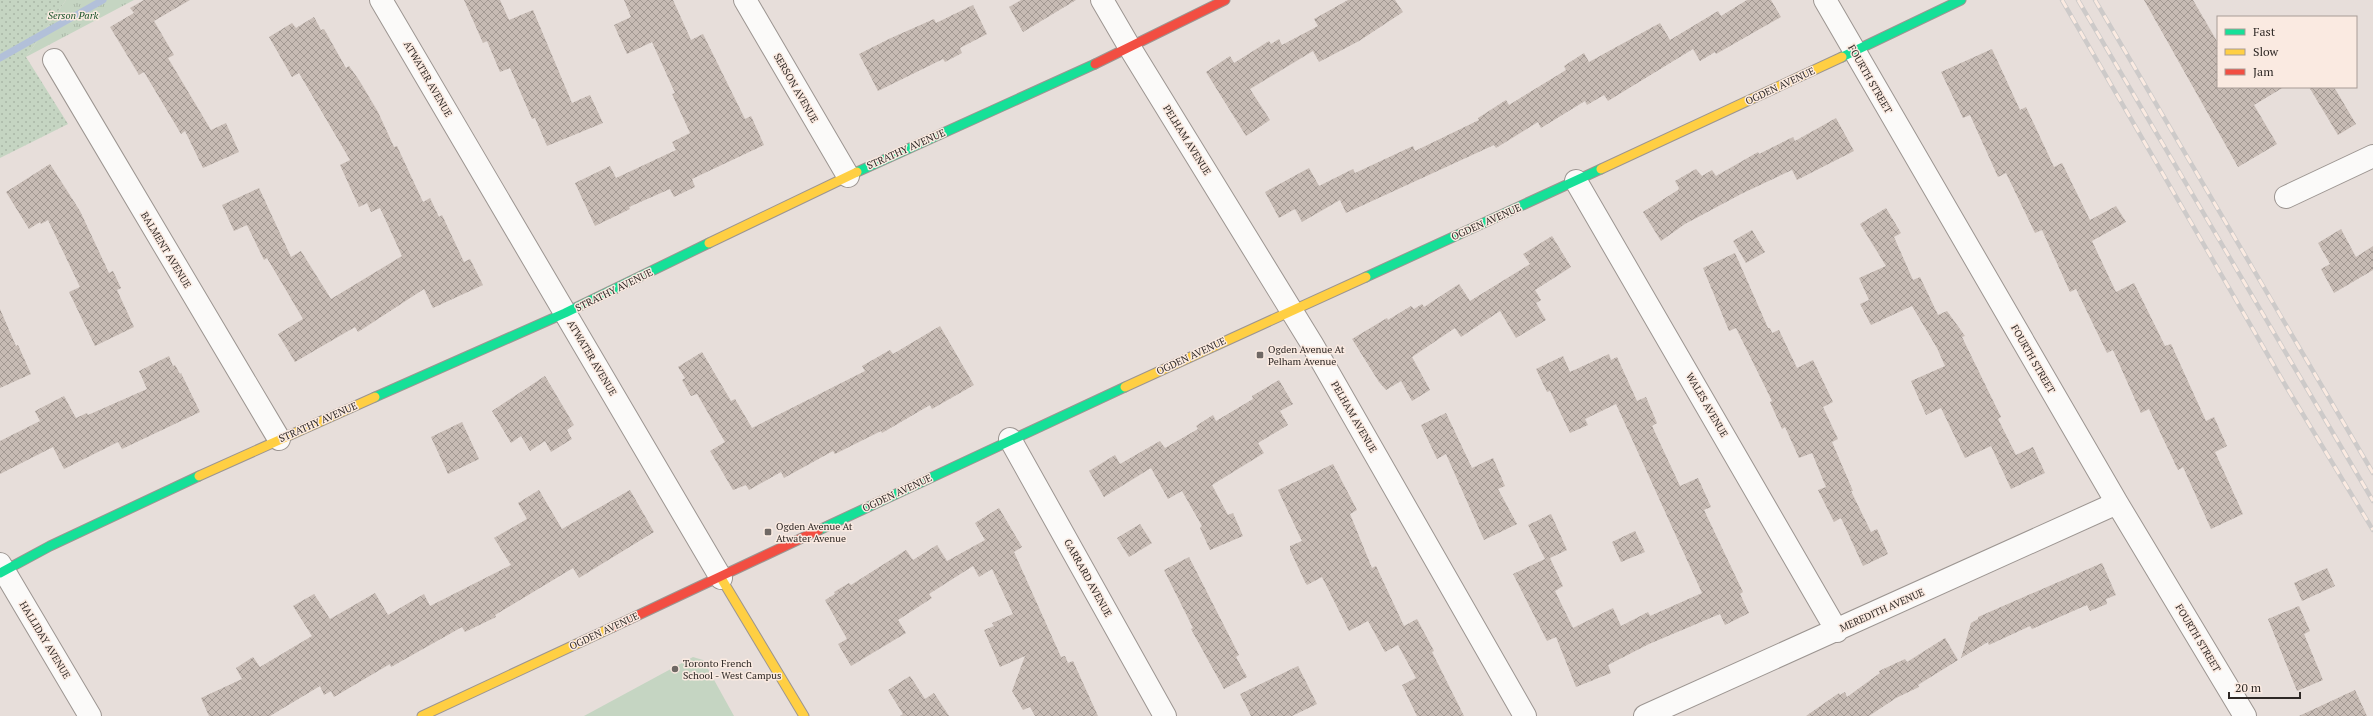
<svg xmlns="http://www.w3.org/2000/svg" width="2373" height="716" viewBox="0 0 2373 716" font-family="'PT Serif',serif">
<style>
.grass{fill:url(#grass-dots)}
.park{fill:url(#park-tufts)}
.pitch{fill:#c5d5c2}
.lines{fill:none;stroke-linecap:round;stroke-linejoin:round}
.stream{stroke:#b2c0d9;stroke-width:7}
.building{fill:url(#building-cross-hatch)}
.street-casing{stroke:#9c9591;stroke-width:24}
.fast-casing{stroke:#9c9591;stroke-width:11}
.slow-casing{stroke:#9c9591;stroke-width:11}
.jam-casing{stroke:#9c9591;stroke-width:11}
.street{stroke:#fbfaf9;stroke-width:22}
.fast{stroke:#16e098;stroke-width:9}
.slow{stroke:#ffcf43;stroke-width:9}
.jam{stroke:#f24e42;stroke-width:9}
.rail-casing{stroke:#cdcac9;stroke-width:4.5}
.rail{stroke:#faeae1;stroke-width:3;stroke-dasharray:9;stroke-linecap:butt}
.poi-dot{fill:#6f6864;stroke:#faeae1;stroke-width:1.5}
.labels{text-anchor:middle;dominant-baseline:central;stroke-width:3;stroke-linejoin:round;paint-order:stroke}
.park-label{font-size:10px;font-style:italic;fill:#1e562d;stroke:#faeae1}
.street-label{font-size:10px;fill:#2e2825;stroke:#faeae1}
.poi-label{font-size:10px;fill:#2e2825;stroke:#faeae1;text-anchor:start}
</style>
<defs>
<pattern id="grass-dots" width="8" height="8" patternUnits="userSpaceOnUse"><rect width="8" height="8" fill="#c5d5c2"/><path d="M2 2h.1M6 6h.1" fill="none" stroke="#aab7a7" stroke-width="1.8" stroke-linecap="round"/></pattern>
<pattern id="park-tufts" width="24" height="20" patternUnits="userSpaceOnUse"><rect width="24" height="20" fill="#c5d5c2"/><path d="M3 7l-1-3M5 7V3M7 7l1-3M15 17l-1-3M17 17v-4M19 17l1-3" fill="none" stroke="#aab7a7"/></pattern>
<pattern id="building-cross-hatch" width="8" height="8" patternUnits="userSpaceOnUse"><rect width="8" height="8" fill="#c7bbb4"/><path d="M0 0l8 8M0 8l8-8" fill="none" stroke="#a29892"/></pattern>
</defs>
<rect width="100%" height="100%" fill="#e7deda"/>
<path class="grass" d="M 0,0 L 66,0 L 26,57 L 68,124 L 0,158 Z"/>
<path class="park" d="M 66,0 L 134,0 L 26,57 Z"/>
<path class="pitch" d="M 693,657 L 703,660 L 734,716 L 584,716 Z"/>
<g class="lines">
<path class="stream" d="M 0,58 L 103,0"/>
</g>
<path class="building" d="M 144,0 L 190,0 L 154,21 L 174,55 L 168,58 L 211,130 L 226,123 L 239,152 L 203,168 L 185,131 L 181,134 L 144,72 L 139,75 L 110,27 L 134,13 L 130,8 Z
M 464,0 L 500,0 L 509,20 L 533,10 L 572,103 L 590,95 L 603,123 L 547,146 L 535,118 L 532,119 L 510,68 L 500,72 L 487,41 L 483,43 Z
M 624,0 L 673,0 L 691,40 L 703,34 L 745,119 L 751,116 L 764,145 L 692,179 L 695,187 L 674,197 L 670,189 L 629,207 L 630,209 L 595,226 L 575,183 L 610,166 L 616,178 L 676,150 L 672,142 L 690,133 L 672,94 L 675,93 L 652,42 L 627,54 L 614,25 L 631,17 Z
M 1021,0 L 1076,0 L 1023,32 L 1009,7 Z
M 1348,0 L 1395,0 L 1403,12 L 1359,41 L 1319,62 L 1313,51 L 1250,89 L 1270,120 L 1246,136 L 1206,72 L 1230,56 L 1234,63 L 1269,41 L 1271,44 L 1279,39 L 1282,45 L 1318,26 L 1314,19 Z
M 1747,0 L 1771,0 L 1781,17 L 1716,54 L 1715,52 L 1700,61 L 1693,49 L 1608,101 L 1604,95 L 1587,105 L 1585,101 L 1541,128 L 1538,122 L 1496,148 L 1494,145 L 1346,213 L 1340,200 L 1302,222 L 1295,209 L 1279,218 L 1265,192 L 1309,168 L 1319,186 L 1353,169 L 1355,173 L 1413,146 L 1415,151 L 1479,120 L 1478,118 L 1506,100 L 1509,105 L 1566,70 L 1564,66 L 1584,53 L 1589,62 L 1660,23 L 1670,40 L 1718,11 L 1721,16 Z
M 2144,0 L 2193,0 L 2218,43 L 2218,87 L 2284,87 L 2254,105 L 2277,144 L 2238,167 Z
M 973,5 L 987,34 L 960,48 L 962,53 L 945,62 L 943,59 L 878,91 L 859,54 L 891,38 L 934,19 L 936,23 Z
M 314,17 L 321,30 L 324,29 L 346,68 L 349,66 L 359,80 L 378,112 L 394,147 L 397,146 L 423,202 L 430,198 L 439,217 L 442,215 L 464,262 L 470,259 L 483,285 L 433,308 L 424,289 L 358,332 L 355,327 L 295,362 L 278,334 L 303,319 L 267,258 L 264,260 L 247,225 L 234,231 L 222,205 L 259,188 L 291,257 L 301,251 L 331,299 L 402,256 L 380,208 L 371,212 L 367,203 L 359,207 L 340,165 L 350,160 L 299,73 L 292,77 L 269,37 L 292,23 L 296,28 Z
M 1992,49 L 2020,110 L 2026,107 L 2054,167 L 2062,163 L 2090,220 L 2116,206 L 2126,222 L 2092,241 L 2116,292 L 2134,283 L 2165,346 L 2171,344 L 2206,421 L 2214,417 L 2227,446 L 2215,452 L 2243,514 L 2211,529 L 2183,467 L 2178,470 L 2149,409 L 2141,413 L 2113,350 L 2107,353 L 2076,289 L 2070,292 L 2042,230 L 2035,233 L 2006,173 L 1998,177 L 1970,115 L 1963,118 L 1941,72 Z
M 2309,87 L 2334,87 L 2356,124 L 2338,135 Z
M 1836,118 L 1854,151 L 1797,180 L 1792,170 L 1743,193 L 1685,224 L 1661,241 L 1643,212 L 1678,190 L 1679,188 L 1675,181 L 1696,169 L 1702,176 L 1712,170 L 1716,176 L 1758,152 L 1759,154 L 1793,137 L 1795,141 Z
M 50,164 L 80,211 L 109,273 L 113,271 L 121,288 L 117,290 L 134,327 L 95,346 L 69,292 L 80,287 L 48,220 L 41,224 L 40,222 L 29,229 L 6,192 Z
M 1886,208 L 1901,233 L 1894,237 L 1913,280 L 1920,277 L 1938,315 L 1947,311 L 1965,336 L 1962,337 L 2001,417 L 1998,419 L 2016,455 L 2033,447 L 2045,473 L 2011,489 L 1991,446 L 1965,458 L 1941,408 L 1926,415 L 1911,381 L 1945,366 L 1937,348 L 1912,306 L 1871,325 L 1860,304 L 1869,300 L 1859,278 L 1886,266 L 1860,224 Z
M 2341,229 L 2356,257 L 2373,246 L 2373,270 L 2334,293 L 2321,269 L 2330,264 L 2318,243 Z
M 1752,230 L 1765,252 L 1746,263 L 1733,241 Z
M 1552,236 L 1571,267 L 1535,290 L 1541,300 L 1536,303 L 1546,320 L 1516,338 L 1500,311 L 1461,337 L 1455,328 L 1412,357 L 1430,390 L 1412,401 L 1401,381 L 1386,390 L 1379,382 L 1352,339 L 1387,318 L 1388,320 L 1411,306 L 1414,309 L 1422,304 L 1424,307 L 1459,284 L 1470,301 L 1530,264 L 1523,254 Z
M 1735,253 L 1768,328 L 1770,328 L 1772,333 L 1779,330 L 1797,368 L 1813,360 L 1833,402 L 1823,407 L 1838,439 L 1832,442 L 1853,491 L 1851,491 L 1871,532 L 1877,529 L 1888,554 L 1863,566 L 1841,518 L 1834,522 L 1818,490 L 1826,487 L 1812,453 L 1799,458 L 1785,427 L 1782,429 L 1770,402 L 1772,401 L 1736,328 L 1729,331 L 1703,268 Z
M 0,309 L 16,346 L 18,345 L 31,374 L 0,388 Z
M 940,326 L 974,385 L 932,409 L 930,405 L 882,433 L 881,431 L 835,454 L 833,451 L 784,478 L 781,472 L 749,490 L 746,485 L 733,490 L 710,451 L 725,442 L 697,394 L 691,396 L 682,380 L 685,378 L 678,367 L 702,352 L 731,401 L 735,399 L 752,428 L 865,371 L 862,366 L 890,350 L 893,354 Z
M 1609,354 L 1611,360 L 1617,357 L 1637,401 L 1646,397 L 1657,423 L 1652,426 L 1680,486 L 1698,478 L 1711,507 L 1704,510 L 1743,592 L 1740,594 L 1749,613 L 1725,625 L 1720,614 L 1649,644 L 1608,665 L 1611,673 L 1576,687 L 1556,637 L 1547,641 L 1513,574 L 1545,559 L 1528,525 L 1551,514 L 1567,550 L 1550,558 L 1563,586 L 1555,591 L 1573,628 L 1613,608 L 1621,626 L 1648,612 L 1650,616 L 1702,593 L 1616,404 L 1585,419 L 1588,425 L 1570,433 L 1550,391 L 1547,392 L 1536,369 L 1563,356 L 1570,372 Z
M 169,356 L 173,366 L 175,365 L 180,374 L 181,373 L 200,412 L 122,449 L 118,442 L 64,469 L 53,447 L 0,474 L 0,441 L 40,421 L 35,411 L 64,396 L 76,418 L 87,413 L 88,415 L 147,389 L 139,371 Z
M 545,376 L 574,425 L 567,430 L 572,439 L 551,452 L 545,441 L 530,451 L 521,436 L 511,443 L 492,411 Z
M 1279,380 L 1293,404 L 1280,411 L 1288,425 L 1258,443 L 1264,453 L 1212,485 L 1228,515 L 1233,513 L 1243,536 L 1210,550 L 1200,528 L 1202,526 L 1182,491 L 1168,499 L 1151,468 L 1104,497 L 1089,471 L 1115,455 L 1120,464 L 1160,441 L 1165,448 L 1198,429 L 1196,426 L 1213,415 L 1216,421 L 1253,399 L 1252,396 Z
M 1446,413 L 1472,468 L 1493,458 L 1505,486 L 1498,489 L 1517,524 L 1484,540 L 1446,454 L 1437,459 L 1421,425 Z
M 462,422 L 479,459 L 448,474 L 431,437 Z
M 1333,464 L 1357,510 L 1350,514 L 1372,568 L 1376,566 L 1404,626 L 1417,619 L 1434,651 L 1432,652 L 1464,716 L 1417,716 L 1402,685 L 1416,678 L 1398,645 L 1385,652 L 1368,621 L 1349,631 L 1322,577 L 1307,585 L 1305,582 L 1290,550 L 1290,546 L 1302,541 L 1278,490 Z
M 539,490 L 562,529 L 630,490 L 654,532 L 579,578 L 573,568 L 495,615 L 496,617 L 465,632 L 462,627 L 391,667 L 390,664 L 334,697 L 331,691 L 324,695 L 320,686 L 270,716 L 209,716 L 201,698 L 242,679 L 236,668 L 253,657 L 260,667 L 312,636 L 293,606 L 314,594 L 330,619 L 375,593 L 388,615 L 424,594 L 430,606 L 511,565 L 494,538 L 527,519 L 518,503 Z
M 999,508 L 1022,547 L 1014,552 L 1061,657 L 1065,656 L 1068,663 L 1073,661 L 1098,716 L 1035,716 L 1030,707 L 1023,710 L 1012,691 L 1025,656 L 1000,667 L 984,630 L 994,626 L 992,623 L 1013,614 L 992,569 L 979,577 L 973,566 L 929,594 L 932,598 L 898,620 L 906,633 L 851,666 L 838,644 L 847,639 L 825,600 L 835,594 L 834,592 L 849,583 L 851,585 L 906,550 L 913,560 L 937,545 L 947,561 L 985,540 L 975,523 Z
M 1140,524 L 1152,543 L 1129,557 L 1117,538 Z
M 1635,531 L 1645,552 L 1621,562 L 1612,542 Z
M 1189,557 L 1239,655 L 1236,657 L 1247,677 L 1224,689 L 1191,629 L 1193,628 L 1164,570 Z
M 2102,563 L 2116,595 L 2106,599 L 2107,604 L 2090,611 L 2087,605 L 2032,629 L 2030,626 L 1989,645 L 1988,642 L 1961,658 L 1971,623 L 1978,619 L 1978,617 Z
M 2327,568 L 2335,586 L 2302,601 L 2294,583 Z
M 2299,606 L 2310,631 L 2304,634 L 2323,680 L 2297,691 L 2268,619 Z
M 1945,638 L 1958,660 L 1918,685 L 1919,687 L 1896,698 L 1869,716 L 1806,716 L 1839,693 L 1840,695 L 1845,692 L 1847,697 L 1880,673 L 1879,671 L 1905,659 L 1907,662 Z
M 1298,666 L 1317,704 L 1292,716 L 1251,716 L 1240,694 Z
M 910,676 L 925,699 L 934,693 L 949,716 L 900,716 L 903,714 L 888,690 Z
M 2355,690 L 2367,716 L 2299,716 Z"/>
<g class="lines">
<g class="street-casing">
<path id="street" d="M 381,0 L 721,578
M 745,0 L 848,176
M 1102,0 L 1130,48 L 1312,344 L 1525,716
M 1825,0 L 2117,503 L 2245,716
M 54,60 L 279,439
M 1576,181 L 1837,631
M 2286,197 L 2373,156
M 1010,439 L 1165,716
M 0,564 L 90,716
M 1645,716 L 2117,503"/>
</g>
<g class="fast-casing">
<path id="fast" d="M 1842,57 L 1961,0
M 857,172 L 1095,64
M 1366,277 L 1601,169
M 375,397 L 565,313 L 709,243
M 819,530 L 1125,387
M 0,573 L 50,546 L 199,476"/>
</g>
<g class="slow-casing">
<path id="slow" d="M 1601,169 L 1842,57
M 709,243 L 857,172
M 1125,387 L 1366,277
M 199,476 L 375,397
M 721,578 L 804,716
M 422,716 L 613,627"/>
</g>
<g class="jam-casing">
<path id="jam" d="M 1095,64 L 1225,0
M 613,627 L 819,530"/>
</g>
<use href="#street" class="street"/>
<use href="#fast" class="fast"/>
<use href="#slow" class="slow"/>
<use href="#jam" class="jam"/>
<g class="rail-casing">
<path id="rail" d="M 2062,0 L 2287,388 L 2373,530
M 2078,0 L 2373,501
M 2095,0 L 2373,473"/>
</g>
<use href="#rail" class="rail"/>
</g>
<g class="poi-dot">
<rect x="1256" y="351" width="8" height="8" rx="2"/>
<rect x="764" y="528" width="8" height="8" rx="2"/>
<circle cx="675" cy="669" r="4"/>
</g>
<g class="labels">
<g class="park-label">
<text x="73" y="15">Serson Park</text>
</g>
<g class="street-label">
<text transform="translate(428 79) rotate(60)">ATWATER AVENUE</text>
<text transform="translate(1870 79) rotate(60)">FOURTH STREET</text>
<text transform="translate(1780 86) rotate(-25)">OGDEN AVENUE</text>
<text transform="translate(796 88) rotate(60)">SERSON AVENUE</text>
<text transform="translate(1187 140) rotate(58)">PELHAM AVENUE</text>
<text transform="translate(906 149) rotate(-24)">STRATHY AVENUE</text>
<text transform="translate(1486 222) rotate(-24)">OGDEN AVENUE</text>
<text transform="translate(166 250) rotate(59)">BALMENT AVENUE</text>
<text transform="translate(614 290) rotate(-26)">STRATHY AVENUE</text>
<text transform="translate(1191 356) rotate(-25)">OGDEN AVENUE</text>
<text transform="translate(592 358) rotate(59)">ATWATER AVENUE</text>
<text transform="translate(2033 359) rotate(60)">FOURTH STREET</text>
<text transform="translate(1707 405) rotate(60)">WALES AVENUE</text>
<text transform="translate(1354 417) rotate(60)">PELHAM AVENUE</text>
<text transform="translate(318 422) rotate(-24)">STRATHY AVENUE</text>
<text transform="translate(897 493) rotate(-25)">OGDEN AVENUE</text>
<text transform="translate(1088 578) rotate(61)">GARRARD AVENUE</text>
<text transform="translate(1882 610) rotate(-24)">MEREDITH AVENUE</text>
<text transform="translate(604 631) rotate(-25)">OGDEN AVENUE</text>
<text transform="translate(2198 638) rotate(59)">FOURTH STREET</text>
<text transform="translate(45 640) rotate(59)">HALLIDAY AVENUE</text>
</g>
<g class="poi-label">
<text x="1268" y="349">Ogden Avenue At<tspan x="1268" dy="12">Pelham Avenue</tspan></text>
<text x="776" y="526">Ogden Avenue At<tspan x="776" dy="12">Atwater Avenue</tspan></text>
<text x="683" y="663">Toronto French<tspan x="683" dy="12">School - West Campus</tspan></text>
</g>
</g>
<rect x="2217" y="16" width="140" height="72" fill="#faeae1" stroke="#a89c96"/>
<rect x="2225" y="29" width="20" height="6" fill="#16e098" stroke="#a89c96"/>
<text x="2253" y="36" font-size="12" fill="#2e2825">Fast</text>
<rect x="2225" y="49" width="20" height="6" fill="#ffcf43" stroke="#a89c96"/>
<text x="2253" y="56" font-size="12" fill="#2e2825">Slow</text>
<rect x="2225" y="69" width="20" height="6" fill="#f24e42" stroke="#a89c96"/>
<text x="2253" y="76" font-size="12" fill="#2e2825">Jam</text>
<path d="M2229 692v6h71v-6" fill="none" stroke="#2e2825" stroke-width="2"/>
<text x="2235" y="692" font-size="12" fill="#2e2825" stroke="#faeae1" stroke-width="3" paint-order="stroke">20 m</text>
</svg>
